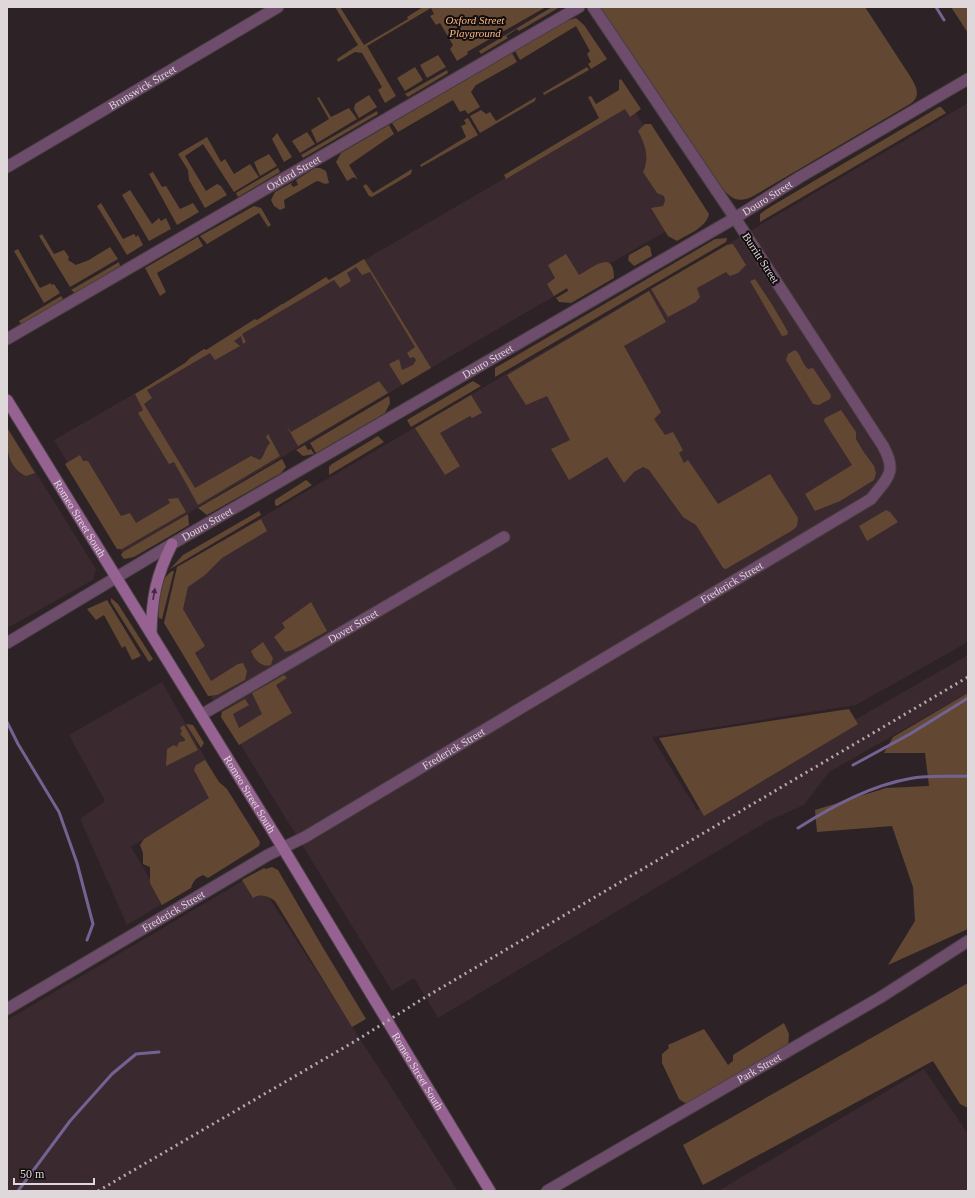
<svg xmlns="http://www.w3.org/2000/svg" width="975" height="1198" viewBox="0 0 975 1198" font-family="Georgia,serif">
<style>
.built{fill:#3a292e}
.green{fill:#624833}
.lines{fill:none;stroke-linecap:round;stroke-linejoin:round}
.stream{stroke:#726393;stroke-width:3}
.minor-casing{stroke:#493f42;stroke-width:13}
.tertiary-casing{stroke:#493f42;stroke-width:13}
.secondary-casing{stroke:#493f42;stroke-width:13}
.minor{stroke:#6d4d6b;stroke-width:11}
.tertiary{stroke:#6d4d6b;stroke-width:11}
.secondary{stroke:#956292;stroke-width:11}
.rail{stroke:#b3abad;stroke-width:3;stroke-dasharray:2 4;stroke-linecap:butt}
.oneway{fill:#402b3d}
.labels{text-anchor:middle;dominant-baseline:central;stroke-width:4;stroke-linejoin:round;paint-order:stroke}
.park-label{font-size:11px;font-style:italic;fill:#fbb780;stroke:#120d0f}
.street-label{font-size:11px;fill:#dfd8da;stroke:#120d0f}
</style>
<rect width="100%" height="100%" fill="#2d2225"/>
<path class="built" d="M 968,103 L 968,642 L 856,705 L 652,737 L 697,810 L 968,655 L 968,693 L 829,772 L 804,805 L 768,821 L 438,1018 L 414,978 L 392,991 L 165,622 L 177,567 Z
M 631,105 L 699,212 L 429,369 L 122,553 L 54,440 L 330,281 L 333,278 Z
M 7,426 L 96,569 L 93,580 L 7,628 Z
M 162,682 L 224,791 L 131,847 L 164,903 L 127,925 L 80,819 L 105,801 L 69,735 Z
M 254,874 L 458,1191 L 7,1191 L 7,1020 Z
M 924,1069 L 968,1134 L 968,1191 L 718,1191 Z"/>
<path class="green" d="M 335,7 L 340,7 L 364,45 L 408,19 L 407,17 L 423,7 L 546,7 L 467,52 L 468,54 L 457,61 L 450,49 L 453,45 L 440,23 L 436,25 L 430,16 L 434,14 L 431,8 L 367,46 L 396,96 L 385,103 L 378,90 L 382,87 L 362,53 L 355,52 L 338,62 L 337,59 L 358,45 Z
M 552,7 L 560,7 L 519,31 L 517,29 L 506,36 L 508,38 L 481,54 L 479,51 Z
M 600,7 L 865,7 L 910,76 C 916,86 922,96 910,104 L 767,188 C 750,198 738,208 723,189 Z
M 951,7 L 968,7 L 968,33 Z
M 576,18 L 584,25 L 607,59 L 591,69 L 588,64 L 591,62 L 587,54 L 590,51 L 576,26 L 520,60 L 515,51 L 566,21 Z
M 512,53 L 517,62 L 476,85 L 471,92 L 480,107 L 468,114 L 465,110 L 460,112 L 453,100 L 398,132 L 392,123 Z
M 438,55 L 446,67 L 427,78 L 420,65 Z
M 415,67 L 423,80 L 405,91 L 397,78 Z
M 587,67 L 589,70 L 544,95 L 543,93 Z
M 447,70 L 448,73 L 408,97 L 405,94 Z
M 621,79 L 641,109 L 630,117 L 625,109 L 506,179 L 504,175 L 599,118 L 588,97 L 591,96 L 596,104 L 619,90 L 619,80 Z
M 369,95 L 377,107 L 359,118 L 354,109 L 355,104 Z
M 319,97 L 331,117 L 349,108 L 357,119 L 317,143 L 311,130 L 329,119 L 317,98 Z
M 536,97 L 535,101 L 480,133 L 470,116 L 481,110 L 486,114 L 490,112 L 496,121 Z
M 939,107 L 941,107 L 946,113 L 760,222 L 760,214 L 770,207 Z
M 377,111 L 378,114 L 303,158 L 301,155 Z
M 468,118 L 478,135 L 421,167 L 420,165 L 466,137 L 461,126 L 466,124 L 464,120 Z
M 645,124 L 651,124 L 709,214 C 706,228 688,234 677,241 L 668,236 L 651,208 L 663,206 L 665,201 L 664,196 L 657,193 L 643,172 C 650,158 645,144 638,131 Z
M 389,125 L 394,134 L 349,165 L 358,180 L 354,177 L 347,181 L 336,162 L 341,153 Z
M 307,132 L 315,144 L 300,153 L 292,141 Z
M 277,133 L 292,157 L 284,162 L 272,139 Z
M 207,137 L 221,162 L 225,159 L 234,174 L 250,164 L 259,177 L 234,192 L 203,144 L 185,156 L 206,191 L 217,184 L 221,186 L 227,195 L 205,208 L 189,180 L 188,170 L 178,154 Z
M 269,154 L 277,166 L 260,176 L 254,162 Z
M 278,168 L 280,172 L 238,197 L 236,193 Z
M 315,168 L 320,168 L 326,171 L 329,183 L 325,184 L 318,181 L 315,182 L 284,200 L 285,208 L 280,210 L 274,206 L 271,200 L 275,192 L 293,182 L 291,184 L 293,187 L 298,185 L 296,180 Z
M 412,169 L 411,174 L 372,197 L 369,196 L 363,186 L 366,184 L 373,193 Z
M 153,172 L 162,187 L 166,186 L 180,209 L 193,203 L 199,212 L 177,225 L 149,174 Z
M 130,190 L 152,224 L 159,218 L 161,221 L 166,218 L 171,229 L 149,241 L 122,195 Z
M 101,203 L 123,239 L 134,234 L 136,237 L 138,235 L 143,245 L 127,255 L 97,206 Z
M 254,206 L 261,208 L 271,225 L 268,227 L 259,213 L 207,244 L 200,236 Z
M 42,234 L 54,254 L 64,250 L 69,257 L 68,260 L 76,265 L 89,260 L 110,247 L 118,259 L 70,287 L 39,236 Z
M 198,237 L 203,246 L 157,273 L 166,292 L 160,296 L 145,268 Z
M 727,238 L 726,242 L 495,377 L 495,368 L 693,252 L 715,239 Z
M 733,244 L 746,265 L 738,273 L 730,276 L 726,272 L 697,288 L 700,297 L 696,302 L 668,317 L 651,289 L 727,245 Z
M 647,245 L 650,247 L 652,256 L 634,266 L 628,260 L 629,255 Z
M 18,249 L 40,288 L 51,283 L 51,285 L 54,284 L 60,293 L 44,303 L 14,251 Z
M 566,254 L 579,275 C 592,268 614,248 614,278 L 571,303 L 559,302 L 556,298 L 568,291 L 567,288 L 554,296 L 547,284 L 555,278 L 548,265 Z
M 364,259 L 431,368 L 402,385 L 389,364 L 399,359 L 402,370 L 413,365 L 416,360 L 414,357 L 410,358 L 407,353 L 415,347 L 370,272 L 362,275 L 356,267 L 347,273 L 351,281 L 340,288 L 334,280 L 242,334 L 246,342 L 243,344 L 241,336 L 234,341 L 240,346 L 215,360 L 210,353 L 147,390 L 152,398 L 144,404 L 195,488 L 251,456 L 260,460 C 265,455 265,448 270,443 L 266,437 L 268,434 L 280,456 L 198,505 L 174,462 L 169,464 L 138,413 L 143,410 L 135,394 L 185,363 L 190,358 L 204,349 L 206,350 L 255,319 L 257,320 L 282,304 L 283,304 L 326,277 L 329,280 Z
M 119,262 L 120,266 L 75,293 L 71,290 Z
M 755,279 L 773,306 L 788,332 L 787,335 L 782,336 L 750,281 Z
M 649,291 L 666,322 L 624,346 L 661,412 L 654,419 L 665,435 L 673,432 L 683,450 L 679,453 L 684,463 L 688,460 L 718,504 L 770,474 L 798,518 L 797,526 L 793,530 L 726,569 L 723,568 L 696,525 L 683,517 L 649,470 L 643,467 L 634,472 L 624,483 L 607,457 L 569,480 L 551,449 L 570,440 L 547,396 L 526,405 L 507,375 Z
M 61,296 L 63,299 L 57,303 L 21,324 L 19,321 Z
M 795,350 C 801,354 801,362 808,369 L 813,368 L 831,395 L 830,399 L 819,405 L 813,404 L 786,360 L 788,354 Z
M 379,381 L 388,393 L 298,446 L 286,425 L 291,432 Z
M 473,381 L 481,386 L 411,427 L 407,420 Z
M 471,395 L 482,413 L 472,418 L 470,416 L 440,433 L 460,466 L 445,475 L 415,428 Z
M 389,396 L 390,403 L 385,413 L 316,453 L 310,443 Z
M 841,410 L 856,432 L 856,439 L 863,451 L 874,466 L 876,473 L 874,480 L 840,501 L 815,511 L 805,494 L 852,465 L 824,421 L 825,418 Z
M 7,428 L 35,473 L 26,476 C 6,466 7,447 7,428 Z
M 378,436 L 384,442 L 329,475 L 329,467 L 332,464 Z
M 305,445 L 308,450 L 311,449 L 314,454 L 303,456 L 296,450 Z
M 80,455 L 83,461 L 88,461 L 121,516 L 130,513 L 136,523 L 170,503 L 168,499 L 178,498 L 186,512 L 122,549 L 117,549 L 65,464 Z
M 282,459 L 286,467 L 281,473 L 207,515 L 198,508 Z
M 306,480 L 312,485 L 277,506 L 275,505 L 275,500 Z
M 886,510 L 890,512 L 898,522 L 867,541 L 859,526 Z
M 259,511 L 261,515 L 170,569 L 183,555 Z
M 188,514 L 189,525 L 134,557 L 124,559 L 121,555 L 123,552 Z
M 261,519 L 267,531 L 222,558 L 205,575 L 188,587 L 183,609 L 205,646 L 195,653 L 211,681 L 238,664 L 243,663 L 247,671 L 245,680 L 217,695 L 208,696 L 164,623 L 177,567 Z
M 172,571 L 174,571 L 162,619 L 159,618 C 157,602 158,580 172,571 Z
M 111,598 L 118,604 L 153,659 L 149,662 L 111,602 Z
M 107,600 L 141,656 L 132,660 L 125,646 L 122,648 L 104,615 L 96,620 L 87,609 Z
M 311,602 L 327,631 L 293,650 L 285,652 L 274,637 L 285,628 L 282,623 Z
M 263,642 L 273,658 L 271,665 C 261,668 254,659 251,651 Z
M 284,675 L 287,678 L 276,685 L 292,713 L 239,745 L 221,717 L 222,712 L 245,699 L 249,705 L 233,714 L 239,728 L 262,714 L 252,693 Z
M 968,693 L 968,929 L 888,965 L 915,921 L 913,887 L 892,826 L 817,832 L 815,810 L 886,788 L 929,786 L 925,753 L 884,753 L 893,737 Z
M 849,709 L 858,724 L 704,816 L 659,738 Z
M 186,724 L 193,725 L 204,743 L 201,748 Z
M 184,725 L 198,750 L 166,766 L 167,749 L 174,745 L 177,747 L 179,742 L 185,741 L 185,739 L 180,734 L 182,731 L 180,728 Z
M 205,760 L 219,782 L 227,789 L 260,842 L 259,846 L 208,878 L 203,875 C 196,878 193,881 191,888 L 162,905 L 150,883 L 150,867 L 143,864 L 143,853 L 140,845 L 144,839 L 209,798 L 194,770 L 196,765 Z
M 272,867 L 278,870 L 322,946 L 366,1019 L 352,1027 L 275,901 C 268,896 261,893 253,898 L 242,880 L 264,868 L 266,869 Z
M 968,983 L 968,1108 L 960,1104 L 933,1061 L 703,1185 L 683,1145 Z
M 784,1023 L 789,1034 L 788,1047 L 696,1102 L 685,1103 L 679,1099 L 662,1063 L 662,1054 L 669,1048 L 668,1045 L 704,1029 L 728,1065 L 733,1061 L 733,1055 Z"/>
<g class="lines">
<path class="stream" d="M 936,7 L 944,20
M 7,722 L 18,744 L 59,812 L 77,863 L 93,924 L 87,940
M 853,765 L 910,734 L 968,698
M 798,828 C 833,806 871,785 913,778 C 930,775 950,777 968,776
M 18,1191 L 70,1121 L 112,1074 L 136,1054 L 159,1052"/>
<g class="minor-casing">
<g id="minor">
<path id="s1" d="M 7,167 L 278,7"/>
<path id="s2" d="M 7,339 L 579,7"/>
<path id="s3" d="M 201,715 L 504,537"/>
<path id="s4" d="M 7,1009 L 268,855 L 305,837 L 871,499 C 887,478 898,473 883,446 L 735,218"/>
<path id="s5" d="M 547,1191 L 881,997 L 968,941"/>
</g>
</g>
<g class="tertiary-casing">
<g id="tertiary">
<path d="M 593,7 L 735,218"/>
<path id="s6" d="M 7,643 L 172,544 L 735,218 L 800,177 L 968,79"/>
</g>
</g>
<g class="secondary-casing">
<g id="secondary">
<path id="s7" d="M 7,400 L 283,848 L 490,1191"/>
<path d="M 151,633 C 152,597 156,576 172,544"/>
</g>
</g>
<use href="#minor" class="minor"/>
<use href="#tertiary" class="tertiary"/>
<use href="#secondary" class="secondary"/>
<path class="rail" d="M 98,1191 L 357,1040 L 424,998 L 968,677"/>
</g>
<defs><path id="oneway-solid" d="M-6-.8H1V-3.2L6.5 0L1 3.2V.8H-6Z"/></defs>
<use class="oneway" href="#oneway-solid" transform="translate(154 594) rotate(-80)"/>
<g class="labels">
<g class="park-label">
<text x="475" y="20">Oxford Street<tspan x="475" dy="13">Playground</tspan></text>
</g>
<g class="street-label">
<text stroke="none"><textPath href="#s1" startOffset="157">Brunswick Street</textPath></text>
<text stroke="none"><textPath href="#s2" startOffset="331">Oxford Street</textPath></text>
<text stroke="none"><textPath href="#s6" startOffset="881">Douro Street</textPath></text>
<text transform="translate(761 258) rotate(57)">Burritt Street</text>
<text stroke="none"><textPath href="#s6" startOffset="557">Douro Street</textPath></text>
<text stroke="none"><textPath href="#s7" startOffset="139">Romeo Street South</textPath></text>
<text stroke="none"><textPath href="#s6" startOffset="233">Douro Street</textPath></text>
<text stroke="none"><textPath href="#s4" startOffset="841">Frederick Street</textPath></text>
<text stroke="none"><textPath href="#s3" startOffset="176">Dover Street</textPath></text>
<text stroke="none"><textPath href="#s4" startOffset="517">Frederick Street</textPath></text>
<text stroke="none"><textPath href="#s7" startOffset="463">Romeo Street South</textPath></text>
<text stroke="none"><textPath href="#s4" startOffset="193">Frederick Street</textPath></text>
<text stroke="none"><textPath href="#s5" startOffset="245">Park Street</textPath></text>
<text stroke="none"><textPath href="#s7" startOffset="787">Romeo Street South</textPath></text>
</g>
</g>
<rect width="975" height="1198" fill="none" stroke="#dfd8da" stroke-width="16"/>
<path d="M14 1178v6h80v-6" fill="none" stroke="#dfd8da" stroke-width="2"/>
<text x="20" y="1178" font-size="12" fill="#dfd8da" stroke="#120d0f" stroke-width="3" paint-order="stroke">50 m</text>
</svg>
